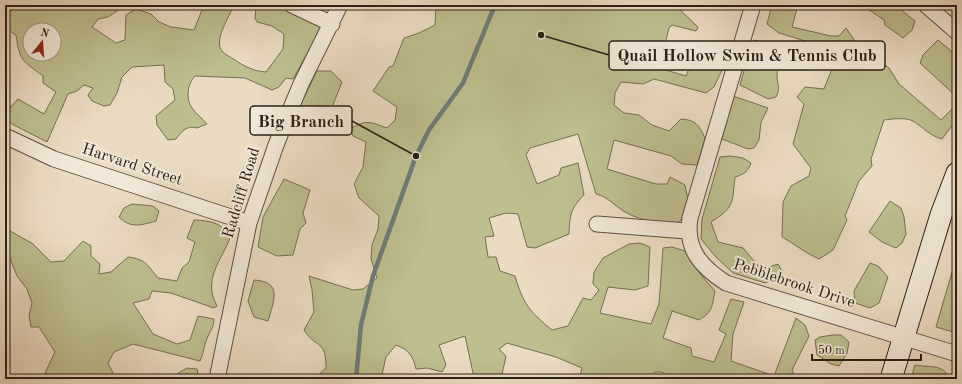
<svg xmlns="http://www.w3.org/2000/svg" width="962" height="384" viewBox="0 0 962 384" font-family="'Old Standard TT',serif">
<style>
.green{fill:#bebe8f;stroke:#746f53;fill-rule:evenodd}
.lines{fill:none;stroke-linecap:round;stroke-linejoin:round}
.stream{stroke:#6d7c78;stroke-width:4.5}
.street-casing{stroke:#5b4f42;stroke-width:17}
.secondary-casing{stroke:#2b2017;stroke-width:23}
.street{stroke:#f2e8d8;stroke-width:15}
.secondary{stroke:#f2e8d8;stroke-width:21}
.labels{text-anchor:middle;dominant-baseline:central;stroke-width:4;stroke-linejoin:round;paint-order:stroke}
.street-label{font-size:16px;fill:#2b2017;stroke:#f2e8d8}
.leader{fill:none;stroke:#2b2017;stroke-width:1.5}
.callout-dot{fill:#2b2017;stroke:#f2e8d8;stroke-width:1.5}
.callout{fill:#f2e8d8;stroke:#2b2017;stroke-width:1.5}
.callout-label{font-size:17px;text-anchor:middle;font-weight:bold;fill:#2b2017}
</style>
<rect width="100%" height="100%" fill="#ebdbc3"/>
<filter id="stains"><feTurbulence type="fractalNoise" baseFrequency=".005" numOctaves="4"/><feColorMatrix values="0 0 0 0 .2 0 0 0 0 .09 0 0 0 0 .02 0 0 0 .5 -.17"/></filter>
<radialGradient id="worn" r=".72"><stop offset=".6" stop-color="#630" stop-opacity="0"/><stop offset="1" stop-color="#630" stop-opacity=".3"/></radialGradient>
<path class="green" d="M 5,5 L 126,5 L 108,17 L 98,19 L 92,27 L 116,43 L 125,40 L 126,15 L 136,9 L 151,14 L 159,22 L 171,27 L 194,30 L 204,5 L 234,5 C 230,15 213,41 222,51 C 225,55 231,57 235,60 C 245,67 254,71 266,72 L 283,49 L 284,34 L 272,26 L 257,22 L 255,18 L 256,7 L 277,5 L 322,27 L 293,79 L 286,78 L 279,87 L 272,90 L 245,78 L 195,76 C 188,83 185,98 192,108 C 196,114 202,118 207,124 L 197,128 C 187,125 182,131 176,139 L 168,140 L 157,125 L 156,116 L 175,100 L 173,89 L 165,82 L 164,65 L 132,67 L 122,77 L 117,93 L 110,105 L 104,106 L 92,101 L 88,95 L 93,88 L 84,85 L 77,91 L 68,94 L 47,142 L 12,124 L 5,118 L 8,110 L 18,99 L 44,114 L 56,92 L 43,83 L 43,76 C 22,60 20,62 16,35 L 5,28 ZM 30,30 L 54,30 L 54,54 L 30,54 Z
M 434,5 L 675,5 L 698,27 L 696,31 L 672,25 L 669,28 L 659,68 L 686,76 L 696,51 L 718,59 L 722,70 L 714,87 L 706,93 L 654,79 L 643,84 L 621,82 L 615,93 L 614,105 L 624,113 L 639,115 L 652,125 L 669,131 L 681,119 C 696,120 699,125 705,138 L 697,165 L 682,164 L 671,156 L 614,140 L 607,169 L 656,184 L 667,184 L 670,177 L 685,185 L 690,210 L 678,223 C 660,222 643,222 627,213 C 615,207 609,197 596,194 L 578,134 L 530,148 L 526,155 L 537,184 L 559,175 L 561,168 L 578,163 L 584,195 C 570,209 570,215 569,234 L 535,248 L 527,247 L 518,214 L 506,213 L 489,218 L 494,236 L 485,237 L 488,257 L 496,257 L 500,271 L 515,276 C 523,304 530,312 552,330 L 568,326 L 583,298 L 591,300 L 599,290 L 593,284 L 594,272 L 603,258 L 629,244 L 640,243 L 650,247 L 648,286 L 635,290 L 608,287 L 600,313 L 651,324 L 659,304 L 663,248 L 672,247 L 685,251 L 701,275 L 715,291 C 712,306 713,312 699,320 L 672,311 L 663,338 L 691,348 L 692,356 L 714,362 L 726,334 L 719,330 L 731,299 L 744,302 L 733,334 L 731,361 L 774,376 L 796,318 L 805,325 L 809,336 L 792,370 L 794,374 L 792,379 L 676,379 L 661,372 L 655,372 L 654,379 L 579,379 L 582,368 L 556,357 L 507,343 L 499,349 L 506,356 L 501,379 L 477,379 L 473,373 L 465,336 L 439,345 L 446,365 L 442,372 L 427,368 L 416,369 C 413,356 409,350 396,345 L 386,357 L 381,379 L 314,379 L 326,368 C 326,339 317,350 304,330 L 314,312 L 312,290 L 309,276 L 353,290 L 363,289 L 377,278 L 371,259 L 372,245 L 378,229 L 379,216 L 359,198 L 354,184 L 363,167 L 366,142 L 353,136 L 350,129 C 366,119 370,122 387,128 L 395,120 L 397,107 L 373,91 L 389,67 L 393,66 L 404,38 L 419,33 L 435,25 L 436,7 Z
M 772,5 L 798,5 L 792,27 L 831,36 L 839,36 L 846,28 L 855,41 L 889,68 L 899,84 L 941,120 L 957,104 L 957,119 L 942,139 C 930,136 923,127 913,121 C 905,117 892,119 884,120 L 871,159 L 872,166 L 859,181 L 845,216 L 847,220 L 833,250 L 819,259 C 805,253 795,244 782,237 L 783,202 L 791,186 L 809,176 L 811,168 L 793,144 L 804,104 L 797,97 L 805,87 L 824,89 L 833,66 L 827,55 L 815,44 L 779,33 L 767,24 Z
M 862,5 L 895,5 L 915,21 L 912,30 L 903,38 L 885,25 L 884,20 Z
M 755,40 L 783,50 C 784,61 777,66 777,75 C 777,84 781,88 776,97 L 768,99 L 740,85 L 751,46 Z
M 938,40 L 957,56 L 957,97 L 920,63 L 923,55 Z
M 317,71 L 331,71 L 342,82 L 327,120 L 312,118 L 299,108 Z
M 733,96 L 768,108 L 761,122 L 759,140 L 754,148 L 748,149 L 722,139 Z
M 731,156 L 743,158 L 751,163 C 748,172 744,174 735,177 C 732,203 735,207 711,222 L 718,242 L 743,248 L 760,268 L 769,267 L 778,264 L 782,271 L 776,278 L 765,283 L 733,273 L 716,257 L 701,239 L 702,219 L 720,157 Z
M 284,179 L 310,190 L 303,213 L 306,223 L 300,229 L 293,255 L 277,256 L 258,247 L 263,217 Z
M 890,201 L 901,208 L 904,217 L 906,234 L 902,243 L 896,248 L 882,242 L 869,232 Z
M 132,204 L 153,206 L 159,211 L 156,221 C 141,225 131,229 119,217 L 124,208 Z
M 194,220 C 212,221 219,222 231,236 C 222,260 202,279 217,306 L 214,308 L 171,293 L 152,291 L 149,299 L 133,303 L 153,334 L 177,344 L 190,340 L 198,316 L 214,319 C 214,326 211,330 208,336 C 204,344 204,353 200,361 L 133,344 L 114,352 L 108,363 L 115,377 L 120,379 L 60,379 L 45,373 L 55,352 L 39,327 L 31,327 L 29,315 L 32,303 L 27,289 L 17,276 L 9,256 L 5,249 L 5,228 L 33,244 L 51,262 L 64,261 L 83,241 L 91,246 L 91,256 L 100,264 L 99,274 L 111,272 L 128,257 C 146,259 148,266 158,278 L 177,281 L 182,268 L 189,262 L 195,242 L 187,238 Z
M 957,255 L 957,333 L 936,327 Z
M 870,263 L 878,266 L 888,277 L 879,303 L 870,308 L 855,303 L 854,291 Z
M 254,280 C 283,282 274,300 268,321 L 254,317 L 248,301 Z
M 833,335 L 841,335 L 849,342 L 847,353 L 839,366 L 831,364 L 817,355 L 815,340 L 820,337 Z
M 915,365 C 930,368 943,363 950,379 L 911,379 Z
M 187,368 L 197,369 L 199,379 L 175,379 L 177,374 Z"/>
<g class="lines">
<path class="stream" d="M 356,379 L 361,325 L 373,276 L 416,156 L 429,130 L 463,83 L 495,5"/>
<g class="street-casing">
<path id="street" d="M 292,5 L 332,24
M 753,5 L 690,218 C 685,249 701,267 726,283 L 957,354
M 926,5 L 957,32
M 5,136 L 54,159 L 249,223
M 597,224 L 687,231
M 217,379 L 249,223 L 276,145 L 288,115 L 301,84 L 340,5"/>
</g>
<g class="secondary-casing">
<path id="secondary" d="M 891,379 L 941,215 L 957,173"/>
</g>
<use href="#street" class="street"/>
<use href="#secondary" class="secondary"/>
</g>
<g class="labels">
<g class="street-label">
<text transform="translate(132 165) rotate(18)">Harvard Street</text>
<text transform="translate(242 193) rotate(-73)">Radcliff Road</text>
<text transform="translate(794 284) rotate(18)">Pebblebrook Drive</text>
</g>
</g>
<path class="leader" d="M541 35L609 55M416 156L352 121"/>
<g class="callout-dot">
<circle cx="541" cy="35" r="4"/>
<circle cx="416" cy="156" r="4"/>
</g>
<g class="callout">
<rect x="609" y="41" width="276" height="29" rx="4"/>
<rect x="250" y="106" width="102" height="29" rx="4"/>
</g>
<g class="callout-label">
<text x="747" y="61">Quail Hollow Swim &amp; Tennis Club</text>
<text x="301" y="127">Big Branch</text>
</g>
<rect width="962" height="384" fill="none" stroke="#ebdbc3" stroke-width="20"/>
<rect x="6" y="6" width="950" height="372" fill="none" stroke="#2b2017" stroke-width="2"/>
<rect x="10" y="10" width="942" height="364" fill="none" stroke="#2b2017"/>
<g transform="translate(42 42) rotate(17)"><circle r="19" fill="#f2e8d8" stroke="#a2988b"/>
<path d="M0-3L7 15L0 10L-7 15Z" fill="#8f2418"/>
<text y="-6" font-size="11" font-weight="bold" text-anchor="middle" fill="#2b2017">N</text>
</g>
<path d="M812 354v6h109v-6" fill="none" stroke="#2b2017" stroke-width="2"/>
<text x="818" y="354" font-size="12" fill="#2b2017" stroke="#f2e8d8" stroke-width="3" paint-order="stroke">50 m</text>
<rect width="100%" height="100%" filter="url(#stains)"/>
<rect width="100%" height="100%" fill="url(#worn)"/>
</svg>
